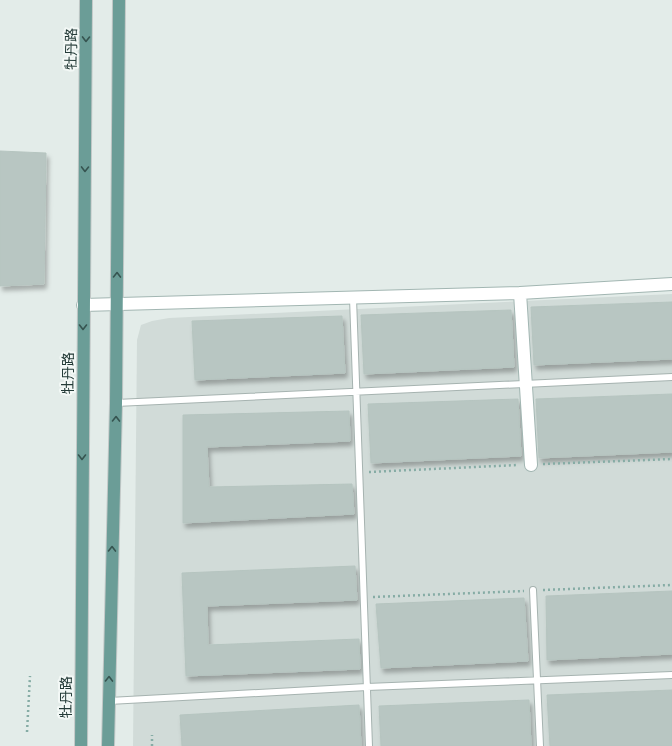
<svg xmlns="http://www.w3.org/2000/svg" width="672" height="746" viewBox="0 0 672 746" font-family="Quicksand,'Noto Sans SC',sans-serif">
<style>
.built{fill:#d1dbd8}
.building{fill:#b8c6c2;stroke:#b6c5c0;filter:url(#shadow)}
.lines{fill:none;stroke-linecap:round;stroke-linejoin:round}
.lane-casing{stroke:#a6b3b0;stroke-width:8}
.secondary-casing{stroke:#a2b6b2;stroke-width:14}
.primary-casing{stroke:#c2c8c7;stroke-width:14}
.path{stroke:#86aca5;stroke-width:2.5;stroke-dasharray:2 3;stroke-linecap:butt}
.lane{stroke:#fff;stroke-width:6}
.secondary{stroke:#fff;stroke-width:12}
.primary{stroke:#6b9d97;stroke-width:12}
.oneway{stroke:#365450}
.labels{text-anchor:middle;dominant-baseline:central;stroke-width:4;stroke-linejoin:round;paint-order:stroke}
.street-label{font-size:14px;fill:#243b38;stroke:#f3f8f6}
</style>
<defs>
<filter id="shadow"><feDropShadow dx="2.5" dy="4.5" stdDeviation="2" flood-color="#0004"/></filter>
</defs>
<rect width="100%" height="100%" fill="#e3ece9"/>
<path class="built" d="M 672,294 L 672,746 L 133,746 L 137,340 L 141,325 L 152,321 L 169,318 Z"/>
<path class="building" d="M 0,151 L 46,153 L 44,284 L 0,286 Z
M 672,302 L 672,359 L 534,365 L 531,307 Z
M 511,310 L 514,367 L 364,374 L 361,315 Z
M 342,316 L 345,373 L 195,380 L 192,321 Z
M 672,394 L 672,452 L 539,458 L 536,399 Z
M 518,399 L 521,456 L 371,463 L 368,404 Z
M 349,411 L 350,441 L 207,447 L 209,487 L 352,484 L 354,514 L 183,523 L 183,415 Z
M 355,566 L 357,600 L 207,606 L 208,645 L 359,639 L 360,669 L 186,676 L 182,573 Z
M 672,591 L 672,654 L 547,660 L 546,596 Z
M 524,598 L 528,661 L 381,668 L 376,604 Z
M 672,690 L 672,746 L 550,746 L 547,695 Z
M 529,700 L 531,746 L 381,746 L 379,706 Z
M 359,705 L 361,746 L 182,746 L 180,715 Z"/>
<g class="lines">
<g class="lane-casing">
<path id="lane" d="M 353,298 L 369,746
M 116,403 L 672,377
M 533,590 L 540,746
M 109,701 L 367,687 L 672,675"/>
</g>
<g class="secondary-casing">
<path id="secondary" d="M 520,293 L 531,465
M 83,305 L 520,293 L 672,284"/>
</g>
<g class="primary-casing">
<path id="primary" d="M 81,746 L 86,0
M 108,746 L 116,403 L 119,0"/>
</g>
<path class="path" d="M 543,464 L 672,459
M 369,472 L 518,465
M 543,590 L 672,585
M 373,597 L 524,591
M 27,732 L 30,676
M 152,746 L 152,735"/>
<use href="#lane" class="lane"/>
<use href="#secondary" class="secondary"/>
<use href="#primary" class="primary"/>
</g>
<defs><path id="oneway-chevron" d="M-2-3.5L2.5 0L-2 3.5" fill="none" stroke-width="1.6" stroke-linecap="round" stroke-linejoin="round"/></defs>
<g class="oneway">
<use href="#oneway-chevron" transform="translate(86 39) rotate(91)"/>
<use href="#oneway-chevron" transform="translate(85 169) rotate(91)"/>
<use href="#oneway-chevron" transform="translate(117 275) rotate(-89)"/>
<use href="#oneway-chevron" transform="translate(83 327) rotate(90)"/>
<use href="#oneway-chevron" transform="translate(116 419) rotate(-89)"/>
<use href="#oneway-chevron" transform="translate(82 457) rotate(90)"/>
<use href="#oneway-chevron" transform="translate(112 549) rotate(-89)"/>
<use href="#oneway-chevron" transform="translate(109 679) rotate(-89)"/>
</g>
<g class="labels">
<g class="street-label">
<text transform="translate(71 49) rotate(-89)">牡丹路</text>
<text transform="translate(68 373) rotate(-90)">牡丹路</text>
<text transform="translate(66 697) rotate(-90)">牡丹路</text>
</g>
</g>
</svg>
